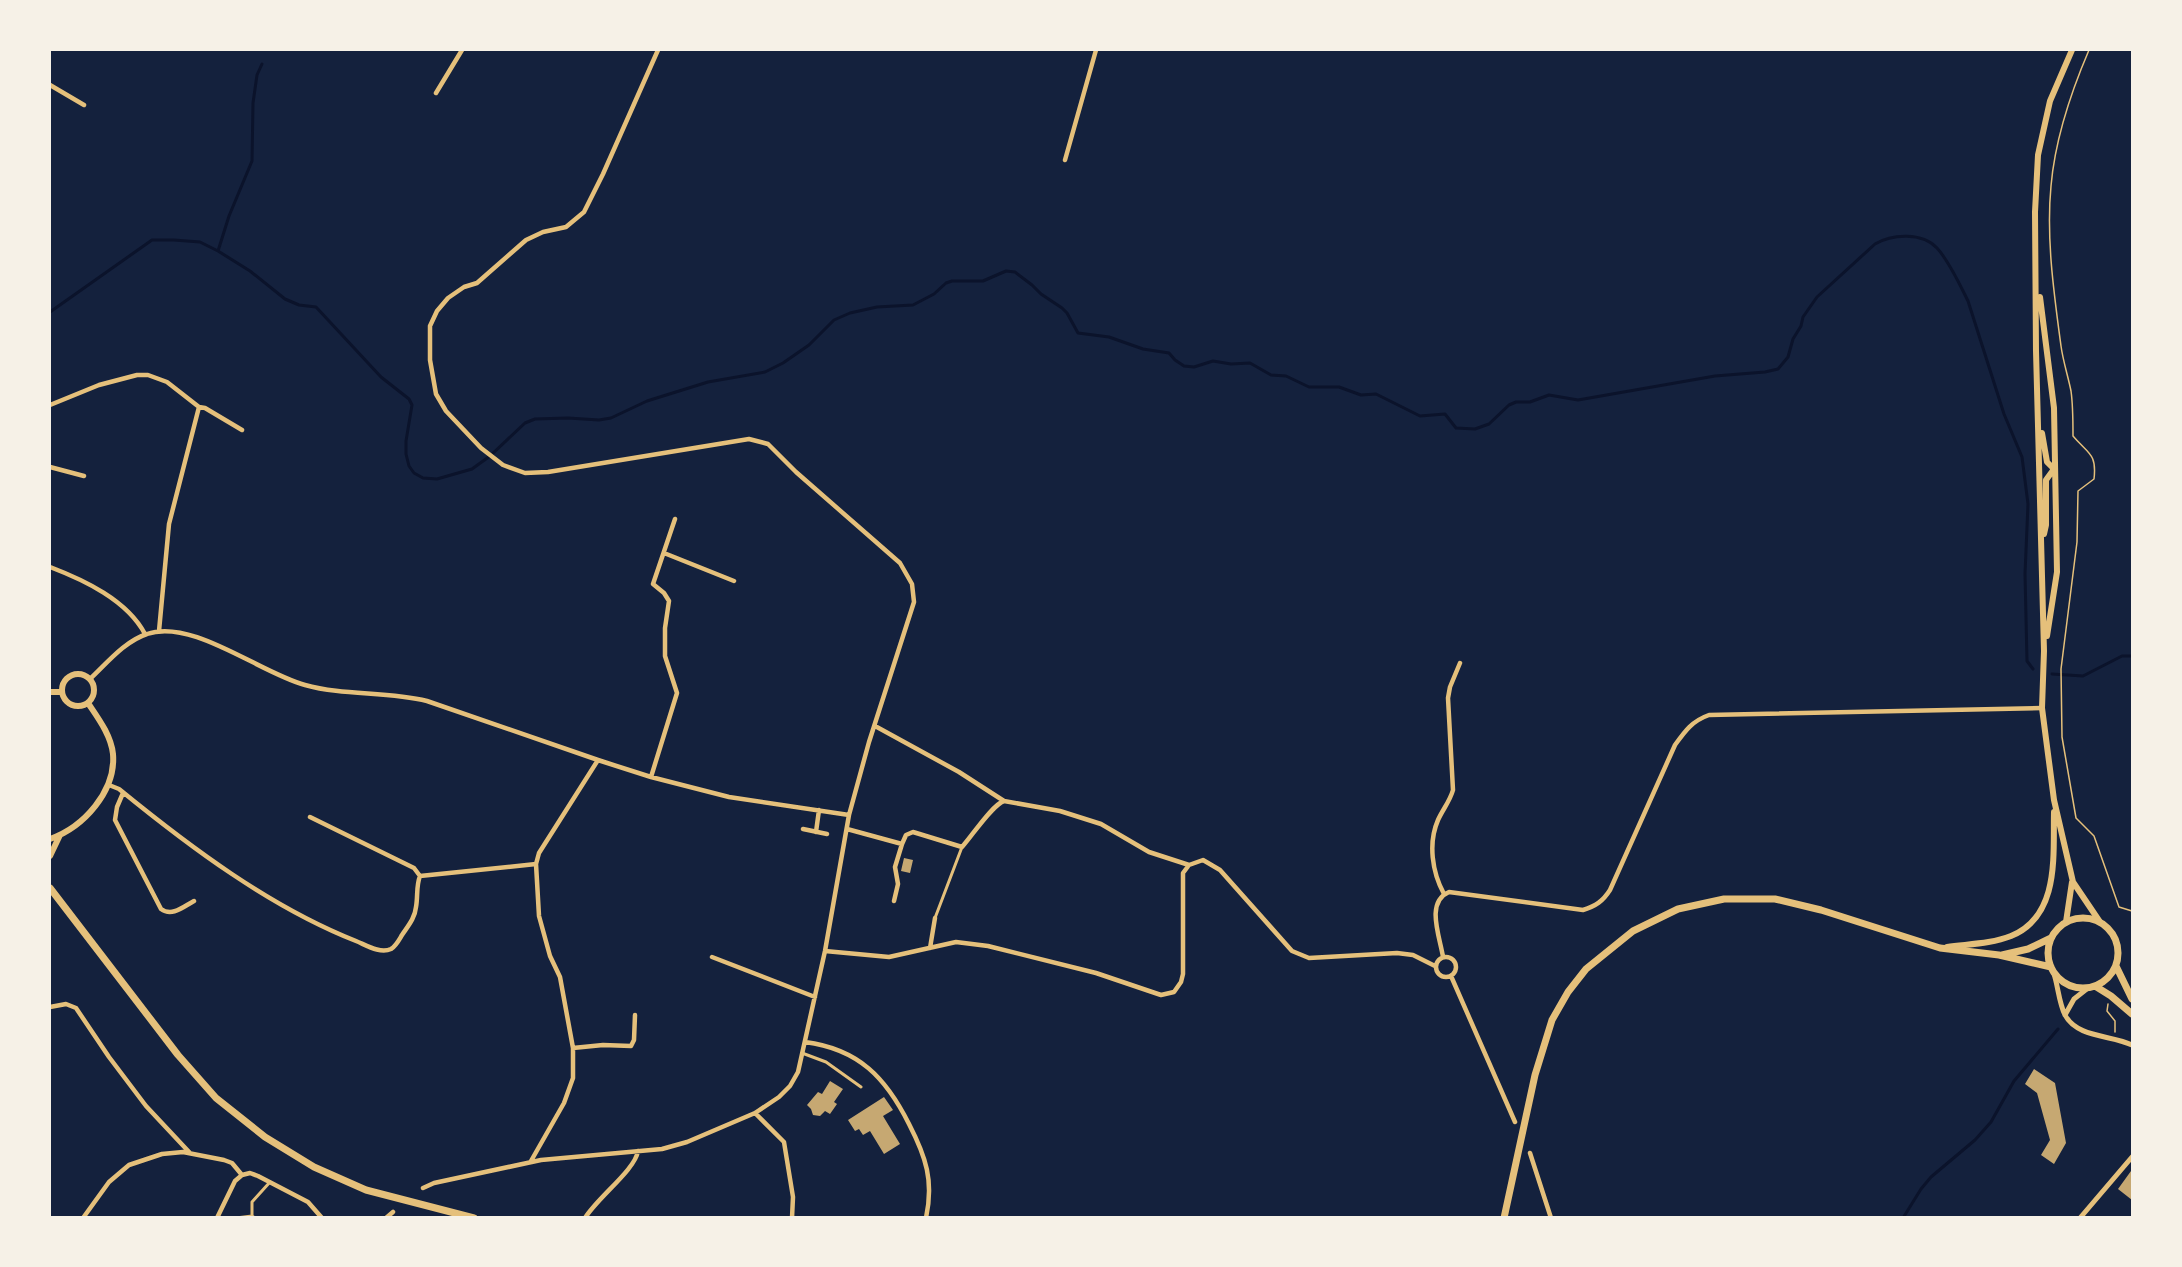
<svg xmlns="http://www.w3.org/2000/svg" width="2182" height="1267" viewBox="0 0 2182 1267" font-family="Jost,sans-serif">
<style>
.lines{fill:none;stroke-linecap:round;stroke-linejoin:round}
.stream{stroke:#0b132b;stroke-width:3}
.building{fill:#c6a872}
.path{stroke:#e5c07b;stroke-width:1.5}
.pedestrian{stroke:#e5c07b;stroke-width:3}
.minor{stroke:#e5c07b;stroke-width:4.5}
.tertiary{stroke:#e5c07b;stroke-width:5}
.secondary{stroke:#e5c07b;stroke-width:6}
.primary{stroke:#e5c07b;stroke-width:7}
</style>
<rect width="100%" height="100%" fill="#14213d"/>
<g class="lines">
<path class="stream" d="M 262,64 L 257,75 L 253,103 L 252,161 L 229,216 L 218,251 L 250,271 L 285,299 L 299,305 L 316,307 L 381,377 L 409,399 L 412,405 L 406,441 L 406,454 L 409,466 L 414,473 L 423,478 L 437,479 L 472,469 L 490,456 L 525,423 L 535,419 L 568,418 L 599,420 L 611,418 L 647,401 L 708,382 L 765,372 L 783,363 L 809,345 L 834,320 L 850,313 L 877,307 L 913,305 L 934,294 L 946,283 L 952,281 L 983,281 L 1006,271 L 1015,272 L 1032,285 L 1041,294 L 1062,308 L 1067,313 L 1078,333 L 1109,337 L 1143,349 L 1169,353 L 1175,360 L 1184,366 L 1194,367 L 1213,361 L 1231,364 L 1250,363 L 1271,375 L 1286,376 L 1309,387 L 1339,387 L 1361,395 L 1376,394 L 1420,416 L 1445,414 L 1456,428 L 1475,429 L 1489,424 L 1509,405 L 1516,402 L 1530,402 L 1549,395 L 1578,400 L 1715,376 L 1765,372 L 1778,369 L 1788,357 L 1793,339 L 1801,326 L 1803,317 L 1817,297 L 1875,244 C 1892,234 1922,232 1937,248 C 1949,261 1960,285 1968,301 L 2004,414 L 2022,457 L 2028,504 L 2025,574 L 2027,661 L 2033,669
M 50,312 L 152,240 L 174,240 L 200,242 L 218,251
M 2052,674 L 2083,676 L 2122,656 L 2132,656
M 1903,1218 L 1921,1189 L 1931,1177 L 1975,1140 L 1991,1122 L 2014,1081 L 2058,1029"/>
</g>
<path class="building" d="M 904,858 L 913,860 L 910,873 L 901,871 Z
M 2034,1069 L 2055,1083 L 2066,1143 L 2054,1164 L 2041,1155 L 2050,1140 L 2037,1093 L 2025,1084 Z
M 830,1081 L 843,1089 L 834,1102 L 837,1104 L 830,1114 L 825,1111 L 820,1116 L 813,1115 L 811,1109 L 807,1105 L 818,1092 L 822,1094 Z
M 884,1097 L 893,1110 L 883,1116 L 900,1144 L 884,1154 L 870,1131 L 863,1135 L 859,1129 L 855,1131 L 848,1120 Z
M 2131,1171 L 2132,1172 L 2132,1200 L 2118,1189 Z"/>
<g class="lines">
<path class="path" d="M 2089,50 C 2071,92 2055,139 2051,186 C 2046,238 2054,294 2061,346 C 2063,361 2068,376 2071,391 C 2073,405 2073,421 2073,436 C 2088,454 2097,453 2094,479 L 2078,491 L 2077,542 L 2061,669 L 2062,737 L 2076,818 L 2094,836 L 2119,907 L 2132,911
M 2108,1004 L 2107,1011 L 2115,1021 L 2115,1032"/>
<path class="pedestrian" d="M 935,918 L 962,847
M 802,1053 L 826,1062 L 861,1087
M 252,1216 L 252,1202 L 270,1182
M 236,1218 L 252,1216 L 255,1218"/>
<path class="minor" d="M 50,85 L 84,105
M 436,93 L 462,50
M 1065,160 L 1096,50
M 50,405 L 99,385 L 137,375 L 148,375 L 167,382 L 199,407 L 169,524 L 159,631
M 199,407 L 205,408 L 242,430
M 50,467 L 84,476
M 664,553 L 734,581
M 50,567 C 84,580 127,600 145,634
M 90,679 C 107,663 125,641 147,634 C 192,618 260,673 305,685 C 344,696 387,691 427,701 L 598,760 L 651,777 L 729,797 L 849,815
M 875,726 L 959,772 L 1004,801
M 598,760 L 539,853 L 536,864 L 539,916 L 550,956 L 560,977 L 573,1048 L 603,1045 L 631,1046 L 634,1040 L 635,1015
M 651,777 L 677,693 L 665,656 L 665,628 L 669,601 L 664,593 L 653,584 L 675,519
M 109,785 L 119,789 C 190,847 270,907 356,941 C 366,945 380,954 391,949 C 396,946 399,940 402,935 C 408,926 415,918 416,907 C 418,896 416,886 420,876
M 123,793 L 117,807 L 115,820 L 161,909 C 172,917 183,907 194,901
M 310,817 L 414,868 L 420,876 L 536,864
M 803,829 L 827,834
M 847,829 L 902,844 L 906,835 L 913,832 L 962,847 C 972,836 992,805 1004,801 L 1060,811 L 1101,824 L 1149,852 L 1189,865
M 816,832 L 819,810
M 1444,894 C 1432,872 1428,843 1438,820 C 1443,809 1450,801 1453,790 L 1448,698 L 1450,687 L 1460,663
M 894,901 L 898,884 L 895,867 L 902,844
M 930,948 L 935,918
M 825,951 L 889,957 L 956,942 L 988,946 L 1096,973 L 1161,995 L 1174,992 L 1181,982 L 1183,974 L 1183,873 L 1189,865 L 1203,860 L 1220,870 L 1292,951 L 1309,958 L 1397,953 L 1413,955 L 1435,966
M1436 967a10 10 0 1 1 20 0a10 10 0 1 1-20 0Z
M 712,957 L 815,997
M 1443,957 C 1440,937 1425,902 1449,892 L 1583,910 C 1596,906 1603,901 1610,890 L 1675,745 C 1685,731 1692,721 1709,715 L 2042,708
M 1451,976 L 1515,1122
M 50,1007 L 66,1004 L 76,1008 L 109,1057 L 146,1106 L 190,1153
M 805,1042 C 859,1049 886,1078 909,1124 C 926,1157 934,1181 926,1218
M 755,1113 L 784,1142 L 793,1197 L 792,1218
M 1530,1153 L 1551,1218
M 531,1161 L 564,1103 L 573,1078 L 573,1048
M 242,1175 L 250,1173 L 258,1176 L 308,1202 L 322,1218
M 423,1188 L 434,1183 L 541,1160 L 662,1149 L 687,1142 L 755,1113 L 779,1097 L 790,1086 L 798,1072 L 825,951 L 849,815 L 869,742 L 914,602 L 912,584 L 900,563 L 796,472 L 768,444 L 749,439 L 548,472 L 525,473 L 503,465 L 481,448 L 446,411 L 436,394 L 430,360 L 430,326 L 437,311 L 448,298 L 464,287 L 477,283 L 526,240 L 543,232 L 566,227 L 584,212 L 603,174 L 658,50
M 83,1218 L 109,1182 L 129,1165 L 162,1154 L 183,1152 L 224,1160 L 232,1163 L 242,1175
M 217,1218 L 235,1181 L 242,1175
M 386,1218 L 393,1212
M 585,1218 C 598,1197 635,1170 638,1151"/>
<path class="tertiary" d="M 2054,974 C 2058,986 2059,1003 2065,1015 C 2077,1038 2112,1035 2132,1045
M 2065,1015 L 2074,999 L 2088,988
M 2080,1218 L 2132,1157"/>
<path class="secondary" d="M 2072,50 L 2050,101 L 2038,155 L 2035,212 L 2036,351 L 2044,651 L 2042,708 L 2054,800 L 2073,882 L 2100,922
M 2040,297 L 2054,408 L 2057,572 L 2047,636
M 2042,433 L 2047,462 L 2054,469
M 2044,534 L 2046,525 L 2046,480 L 2054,469
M62 690a16 16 0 1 1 32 0a16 16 0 1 1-32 0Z
M 50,692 L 61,692
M 50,839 C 84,827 116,791 113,754 C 111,735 98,718 88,703
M 50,856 L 60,835
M 2066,922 L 2072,882
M 1947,947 C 1968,944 1991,944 2011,936 C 2060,916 2053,856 2054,812"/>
<path class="primary" d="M 50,888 L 178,1055 L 216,1098 L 265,1137 L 314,1167 L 366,1190 L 474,1218
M2048 953a35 35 0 1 1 70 0a35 35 0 1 1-70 0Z
M 2002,955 L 2028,949 L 2051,938
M 2116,966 L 2132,999
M 2095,986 L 2111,996 L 2132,1014
M 1504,1218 L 1535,1075 L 1552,1020 L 1568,992 L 1586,969 L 1633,931 L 1678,909 L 1724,899 L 1775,899 L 1821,910 L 1940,948 L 1999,955 L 2051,967"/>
</g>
<rect width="2182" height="1267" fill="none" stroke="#f6f1e7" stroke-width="102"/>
</svg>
